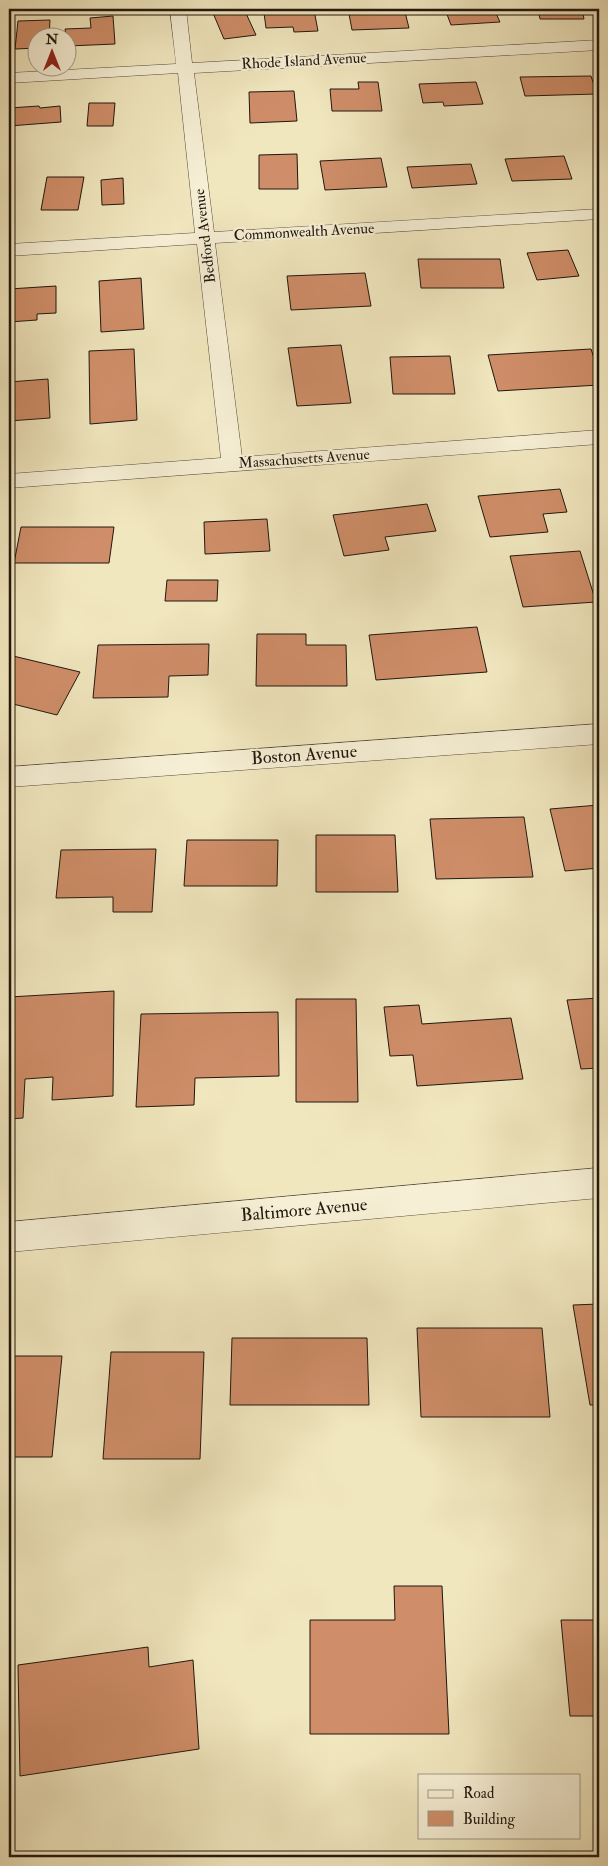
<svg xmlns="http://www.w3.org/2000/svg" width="608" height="1866" viewBox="0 0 608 1866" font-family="'IM FELL Double Pica',serif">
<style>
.building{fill:#cf8e69;stroke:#20170e}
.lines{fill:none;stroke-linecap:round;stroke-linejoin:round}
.street-casing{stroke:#544b3a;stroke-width:1}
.street{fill:#f6efd5;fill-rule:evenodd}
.labels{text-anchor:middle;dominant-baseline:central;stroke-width:4.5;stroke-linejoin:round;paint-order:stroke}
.far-street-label{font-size:15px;fill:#20170e;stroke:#f6efd5}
.street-label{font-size:18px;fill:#20170e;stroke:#f6efd5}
</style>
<rect width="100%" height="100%" fill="#f1e7bf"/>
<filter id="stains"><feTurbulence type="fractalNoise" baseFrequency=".004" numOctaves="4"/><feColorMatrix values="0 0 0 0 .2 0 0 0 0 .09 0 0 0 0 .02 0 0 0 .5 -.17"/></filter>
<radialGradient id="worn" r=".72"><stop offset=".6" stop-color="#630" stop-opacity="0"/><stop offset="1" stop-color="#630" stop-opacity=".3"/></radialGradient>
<path class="building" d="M 244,9 L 256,35 L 224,39 L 213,13 Z
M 445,9 L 494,9 L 500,22 L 451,25 Z
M 538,9 L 582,9 L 584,19 L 540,19 Z
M 314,10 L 318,31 L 294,32 L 293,27 L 266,28 L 264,13 Z
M 405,12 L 409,28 L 352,30 L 349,14 Z
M 113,16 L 115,44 L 68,46 L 65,29 L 91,28 L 90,18 Z
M 50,20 L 49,38 L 38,38 L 38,48 L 15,49 L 18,21 Z
M 591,76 L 597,94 L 525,96 L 520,77 Z
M 358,82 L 378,82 L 382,111 L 332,111 L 330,89 L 359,89 Z
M 476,82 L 483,104 L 444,106 L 443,102 L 423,103 L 419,84 Z
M 294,91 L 297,121 L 250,123 L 249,92 Z
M 89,103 L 115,103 L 113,126 L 87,126 Z
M 39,106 L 40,108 L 60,106 L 61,122 L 9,126 L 9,108 Z
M 297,154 L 298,189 L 259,189 L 259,155 Z
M 564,156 L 572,179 L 512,181 L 505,159 Z
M 381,158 L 387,187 L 325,190 L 320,161 Z
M 471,164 L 477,184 L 412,188 L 407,167 Z
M 47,177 L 84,177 L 78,210 L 41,210 Z
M 123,178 L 124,204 L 102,205 L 101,180 Z
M 568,250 L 579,276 L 537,280 L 527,253 Z
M 418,259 L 500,259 L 504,288 L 421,288 Z
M 365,273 L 371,306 L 291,310 L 287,276 Z
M 141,278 L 144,329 L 101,332 L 99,281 Z
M 56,286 L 56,313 L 37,314 L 37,320 L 9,322 L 9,289 Z
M 341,345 L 351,403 L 297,406 L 288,348 Z
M 134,349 L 137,420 L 90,424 L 89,351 Z
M 591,349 L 599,373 L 599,385 L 498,391 L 488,355 Z
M 450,356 L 455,394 L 393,394 L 390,357 Z
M 48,379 L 50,418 L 9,421 L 9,382 Z
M 560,489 L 567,512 L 543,514 L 548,532 L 490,537 L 478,496 Z
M 427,504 L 436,531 L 385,537 L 389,550 L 344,556 L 333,515 Z
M 267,519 L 270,551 L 205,554 L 204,522 Z
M 21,527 L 114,527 L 109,563 L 14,563 Z
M 580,551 L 596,602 L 523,607 L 510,556 Z
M 167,580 L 218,580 L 217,601 L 165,601 Z
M 477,627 L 487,672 L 376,680 L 369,635 Z
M 257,634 L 306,634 L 306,645 L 346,645 L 347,686 L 256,686 Z
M 209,644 L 208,675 L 169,676 L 168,697 L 93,698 L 98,645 Z
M 9,655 L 80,672 L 57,715 L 9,703 Z
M 599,805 L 599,868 L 565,871 L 550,809 Z
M 524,817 L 533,877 L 436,879 L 430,819 Z
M 316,835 L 395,835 L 398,892 L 316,892 Z
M 187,840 L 278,840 L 277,886 L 184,886 Z
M 156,849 L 152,912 L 113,912 L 113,897 L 56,898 L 61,850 Z
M 114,991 L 113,1096 L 52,1100 L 53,1077 L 25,1079 L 23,1118 L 9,1119 L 9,997 Z
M 599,998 L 599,1068 L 581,1069 L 567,1000 Z
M 296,999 L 356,999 L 358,1102 L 296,1102 Z
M 419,1005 L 422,1024 L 511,1018 L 523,1079 L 417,1086 L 413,1055 L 390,1056 L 384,1007 Z
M 278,1012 L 279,1076 L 195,1078 L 194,1105 L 136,1107 L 141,1014 Z
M 599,1304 L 599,1405 L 590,1405 L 573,1305 Z
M 417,1328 L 542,1328 L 550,1417 L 421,1417 Z
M 232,1338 L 367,1338 L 369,1405 L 230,1405 Z
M 111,1352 L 204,1352 L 200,1459 L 103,1459 Z
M 9,1356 L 62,1356 L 52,1457 L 9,1457 Z
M 394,1586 L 442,1586 L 449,1734 L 310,1734 L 310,1620 L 395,1620 Z
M 561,1620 L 599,1620 L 599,1716 L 570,1716 Z
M 148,1647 L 149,1667 L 193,1660 L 199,1749 L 20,1776 L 18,1665 Z"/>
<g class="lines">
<g class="street-casing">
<path id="street" d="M 170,9 L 186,9 L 192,63 L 599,40 L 599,50 L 194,73 L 214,232 L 599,209 L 599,219 L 215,243 L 242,457 L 599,430 L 599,444 L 9,488 L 9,474 L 221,458 L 197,244 L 9,256 L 9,244 L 195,233 L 178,73 L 9,83 L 9,73 L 176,64 Z
M 599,724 L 599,744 L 9,787 L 9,767 Z
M 599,1168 L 599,1198 L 9,1252 L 9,1222 Z"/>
</g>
<use href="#street" class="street"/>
</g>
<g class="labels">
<g class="far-street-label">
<text transform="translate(304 61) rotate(-3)">Rhode Island Avenue</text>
<text transform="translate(304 232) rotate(-3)">Commonwealth Avenue</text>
<text transform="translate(205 236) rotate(-97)">Bedford Avenue</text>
<text transform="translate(304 459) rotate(-4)">Massachusetts Avenue</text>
</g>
<g class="street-label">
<text transform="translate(304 755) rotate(-4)">Boston Avenue</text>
<text transform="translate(304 1210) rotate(-5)">Baltimore Avenue</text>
</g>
</g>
<rect width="608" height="1866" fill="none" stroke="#f1e7bf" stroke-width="30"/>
<rect x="10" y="10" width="588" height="1846" fill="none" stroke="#20170e" stroke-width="2.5"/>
<rect x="15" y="15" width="578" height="1836" fill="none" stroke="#20170e"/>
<rect x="418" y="1774" width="162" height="65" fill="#f6efd5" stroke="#a09985"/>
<rect x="428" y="1790" width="25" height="8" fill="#f6efd5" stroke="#a09985"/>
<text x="463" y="1798" font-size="15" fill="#20170e">Road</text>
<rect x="428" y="1811" width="25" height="15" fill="#cf8e69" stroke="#a09985"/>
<text x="463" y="1824" font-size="15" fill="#20170e">Building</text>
<g transform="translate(52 52)"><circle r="24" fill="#f6efd5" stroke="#a09985"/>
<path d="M0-4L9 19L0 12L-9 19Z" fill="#8f2418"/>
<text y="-8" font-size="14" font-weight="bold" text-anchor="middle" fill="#20170e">N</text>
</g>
<rect width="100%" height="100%" filter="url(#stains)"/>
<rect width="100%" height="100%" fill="url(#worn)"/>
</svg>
